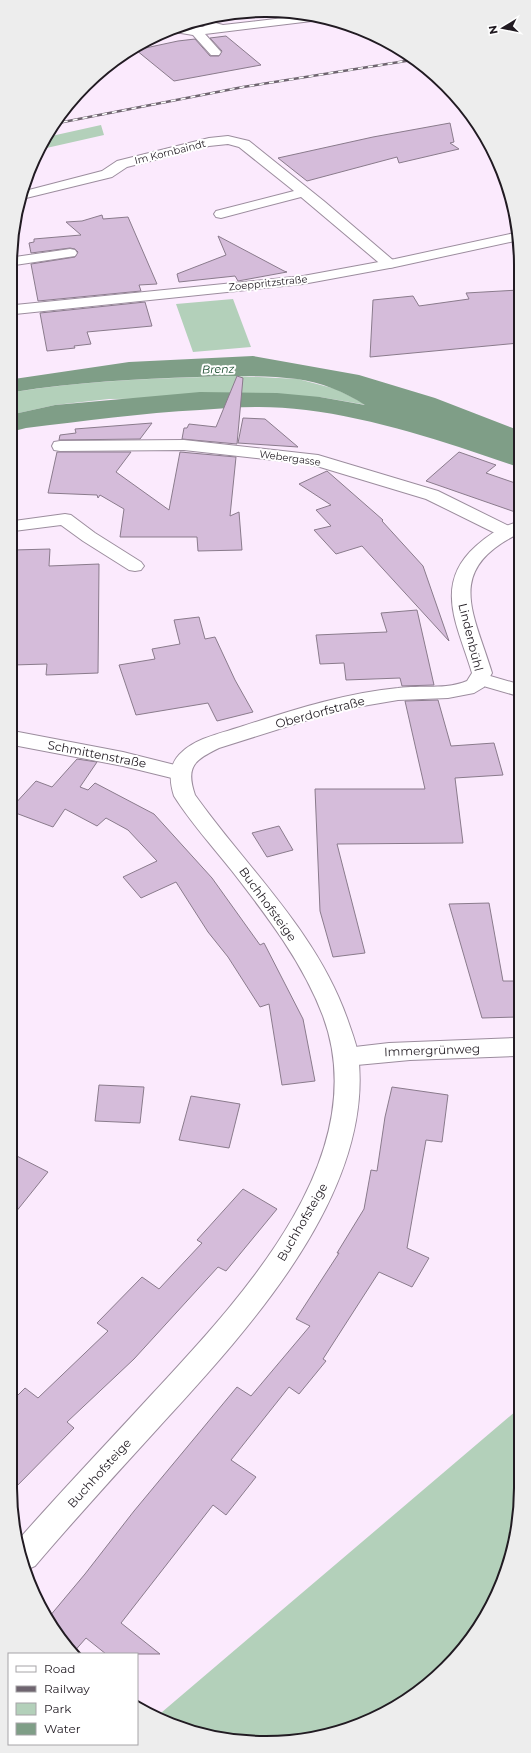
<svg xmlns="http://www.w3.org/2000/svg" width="531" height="1753" viewBox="0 0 531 1753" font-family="Montserrat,sans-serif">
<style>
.green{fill:#b3d0ba}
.water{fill:#7f9e87}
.building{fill:#d5bcda;stroke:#8a7b8c}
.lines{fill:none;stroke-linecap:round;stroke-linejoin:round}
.street-casing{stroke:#9c8d9e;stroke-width:2}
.secondary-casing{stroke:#9c8d9e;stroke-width:2}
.street{fill:#fff;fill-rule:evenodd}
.secondary{fill:#fff;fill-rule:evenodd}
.rail-casing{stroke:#6e646f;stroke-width:2.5}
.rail{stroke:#fff;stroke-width:1.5;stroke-dasharray:5;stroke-linecap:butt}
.labels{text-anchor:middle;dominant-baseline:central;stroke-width:4;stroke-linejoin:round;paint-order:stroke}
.far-street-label{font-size:10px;fill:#211b22;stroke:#fff}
.far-water-label{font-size:11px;font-style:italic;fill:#083f1f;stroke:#fff}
.street-label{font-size:12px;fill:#211b22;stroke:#fff}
.rim{fill:none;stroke:#211b22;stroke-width:2}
</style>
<rect width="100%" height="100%" fill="#fbeafd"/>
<path class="green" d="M 101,125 L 104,135 L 42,149 L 47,137 Z
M 233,299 L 251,347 L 193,352 L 176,304 Z
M 238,376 L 298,379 L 336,389 L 367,405 L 320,397 L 109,399 L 55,405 L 14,414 L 14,392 C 88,380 163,378 238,376 Z
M 516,1411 L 516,1538 L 478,1629 L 408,1700 L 331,1734 L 232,1741 L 155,1718 Z"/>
<path class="water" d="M 253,356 L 359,375 L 435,398 L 518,430 L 518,467 C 449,443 378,419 306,410 C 270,405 235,407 200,410 C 142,413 84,421 26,428 L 14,431 L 14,414 L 55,405 L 200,392 L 277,393 L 320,397 L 365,405 C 345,392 320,382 297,379 C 264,375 230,376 197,377 C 136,379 75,382 14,392 L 14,379 L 129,362 Z"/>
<path class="building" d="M 226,36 L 261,65 L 174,81 L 136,50 L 178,41 L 195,39 L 210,56 L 219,56 L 222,51 L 210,38 Z
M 450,123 L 454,142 L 450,143 L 459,149 L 399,163 L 397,157 L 307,181 L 278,158 L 373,137 Z
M 102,215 L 103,219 L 128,217 L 157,284 L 139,285 L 141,291 L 38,301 L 31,264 L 75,257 L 78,252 L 75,249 L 70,248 L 31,253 L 29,243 L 34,242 L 34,239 L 81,235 L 66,222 L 82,221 Z
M 218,236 L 284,271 L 287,272 L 238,281 L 235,276 L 179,282 L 177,274 L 226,255 Z
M 519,290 L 519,343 L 370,357 L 373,300 L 413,296 L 419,306 L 469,299 L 466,293 Z
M 145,302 L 152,326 L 87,332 L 91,344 L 74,346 L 75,348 L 47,351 L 40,313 Z
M 237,376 L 243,378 L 237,444 L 182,439 L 184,428 L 187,428 L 189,424 L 216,427 Z
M 243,418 L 265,419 L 298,447 L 238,443 Z
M 152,423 L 140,439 L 59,440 L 60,435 L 76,433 L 75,429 Z
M 57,452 L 131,452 L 116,472 L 169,510 L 180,452 L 236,457 L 230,516 L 239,512 L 242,550 L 198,551 L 197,537 L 120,537 L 124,509 L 100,495 L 98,498 L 97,495 L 48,493 Z
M 459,452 L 496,465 L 486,473 L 518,484 L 518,513 L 426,481 Z
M 327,471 L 383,520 L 382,521 L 423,566 L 449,641 L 362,546 L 336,554 L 314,530 L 331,526 L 316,510 L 331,505 L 299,484 Z
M 50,549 L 49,566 L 99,564 L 98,673 L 46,675 L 47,664 L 13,665 L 14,550 Z
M 417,610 L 434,685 L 402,686 L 400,678 L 346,680 L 344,663 L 320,664 L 316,635 L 387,632 L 381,613 Z
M 199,617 L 205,639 L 215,637 L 235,680 L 253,712 L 217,721 L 208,703 L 136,715 L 119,665 L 155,659 L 152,649 L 180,644 L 174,620 Z
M 438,700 L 451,746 L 494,743 L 503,775 L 455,778 L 463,843 L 337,844 L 365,953 L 333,957 L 320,911 L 315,789 L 425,789 L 405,701 Z
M 77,759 L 97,762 L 80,787 L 88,790 L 95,783 L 154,814 L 212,878 L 260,945 L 264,943 L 303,1019 L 315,1081 L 282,1085 L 269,1004 L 260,1007 L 228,957 L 208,932 L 176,882 L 141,898 L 123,877 L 157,861 L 128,830 L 106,818 L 97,826 L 65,809 L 53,827 L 13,812 L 13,806 L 36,781 L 52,787 Z
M 279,826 L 293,850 L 267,857 L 252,833 Z
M 489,903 L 503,981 L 517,981 L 517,1017 L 482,1018 L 449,904 Z
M 99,1085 L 144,1087 L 140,1123 L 95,1121 Z
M 392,1087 L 448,1095 L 442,1142 L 426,1140 L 407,1248 L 429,1258 L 412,1287 L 379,1272 L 323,1359 L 326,1361 L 299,1394 L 289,1387 L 231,1460 L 256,1477 L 226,1515 L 213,1505 L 121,1623 L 160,1654 L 106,1654 L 86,1638 L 72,1654 L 49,1617 L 85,1574 L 134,1511 L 237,1387 L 251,1396 L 310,1326 L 296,1319 L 339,1253 L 337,1253 L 364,1209 L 371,1170 L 377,1171 L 385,1117 Z
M 191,1096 L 240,1104 L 229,1148 L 179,1140 Z
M 11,1153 L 48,1172 L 11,1218 Z
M 243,1189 L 277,1209 L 226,1271 L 218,1267 L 134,1359 L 67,1422 L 74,1428 L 11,1492 L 10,1403 L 25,1388 L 38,1398 L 108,1331 L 97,1323 L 142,1277 L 159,1289 L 202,1243 L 197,1240 Z"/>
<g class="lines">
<g class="street-casing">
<path id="street" d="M 309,15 L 316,15 L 325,18 L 320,20 L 205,34 L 221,52 L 219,55 L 211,55 L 193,35 L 175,32 L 186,27 L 205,27 L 195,23 L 204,20 L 223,25 Z
M 228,136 L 249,141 L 325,202 L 394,261 L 396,264 L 394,267 L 389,268 L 384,267 L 301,197 L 221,218 L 216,217 L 214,214 L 216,211 L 294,191 L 239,147 L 228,144 L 209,146 L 127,167 L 112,177 L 22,199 L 25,191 L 102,171 L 117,161 L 209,138 Z
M 70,249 L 75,250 L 77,253 L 75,256 L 15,265 L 15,257 Z
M 184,440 L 318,455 L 438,491 L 513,528 L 516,532 L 513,536 L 507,537 L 501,536 L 426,499 L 310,464 L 184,450 L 60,451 L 54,450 L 52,446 L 54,442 L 60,441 Z
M 65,514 L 71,515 L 95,533 L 141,562 L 144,566 L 141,570 L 135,571 L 129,570 L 83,541 L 61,525 L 14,531 L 14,521 Z
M 480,673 L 518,684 L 518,696 L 473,683 L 470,679 L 473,675 Z
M 13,731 L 123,752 L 187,768 L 190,773 L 187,778 L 180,780 L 123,766 L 13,745 Z
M 517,1038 L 517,1056 L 410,1060 L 346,1066 L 337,1064 L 334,1057 L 337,1050 L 346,1048 L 389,1043 Z"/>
</g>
<g class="secondary-casing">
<path id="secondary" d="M 519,232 L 519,240 L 395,267 L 303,284 L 15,314 L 15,305 L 303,276 L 395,259 Z
M 518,522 L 518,534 C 444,570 474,613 492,673 L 484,687 L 474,693 L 448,698 L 398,700 L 351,708 L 311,719 L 219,748 C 195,760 185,766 195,795 C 247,868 316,931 347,1018 C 351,1030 356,1042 358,1054 C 376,1193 246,1332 159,1427 C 117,1473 75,1519 35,1566 L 26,1570 L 20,1538 C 64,1488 110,1440 154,1392 C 242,1297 375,1156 323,1016 C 303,963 267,916 232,871 C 213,847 191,823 174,796 C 169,780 168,764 182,752 C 198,737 223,733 243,726 C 293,710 345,693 398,688 C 421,685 446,690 467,681 L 472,673 C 459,628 432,585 476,546 C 488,535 502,526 518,522 Z"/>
</g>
<use href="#street" class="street"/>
<use href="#secondary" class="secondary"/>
<g class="rail-casing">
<path id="rail" d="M 53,124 L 243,87 L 412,60"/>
</g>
<use href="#rail" class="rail"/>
</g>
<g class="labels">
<g class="far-street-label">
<text transform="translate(170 152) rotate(-14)">Im Kornbaindt</text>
<text transform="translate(268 283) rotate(-6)">Zoeppritzstraße</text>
<text transform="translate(290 458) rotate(8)">Webergasse</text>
</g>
<g class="far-water-label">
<text transform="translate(218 369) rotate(-2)">Brenz</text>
</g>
<g class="street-label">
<text transform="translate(471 637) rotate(76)">Lindenbühl</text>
<text transform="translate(320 712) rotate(-15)">Oberdorfstraße</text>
<text transform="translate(97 754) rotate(11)">Schmittenstraße</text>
<text transform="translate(268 904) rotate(54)">Buchhofsteige</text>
<text transform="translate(432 1050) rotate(-2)">Immergrünweg</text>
<text transform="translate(302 1222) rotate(-60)">Buchhofsteige</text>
<text transform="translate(99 1473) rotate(-48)">Buchhofsteige</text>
</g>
</g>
<path d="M0 0H531V1753H0ZM265 17H266A248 248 0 0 1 514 265V1488A248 248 0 0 1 266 1736H265A248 248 0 0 1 17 1488V265A248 248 0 0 1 265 17Z" fill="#ededed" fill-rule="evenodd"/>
<path class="rim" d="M265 17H266A248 248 0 0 1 514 265V1488A248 248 0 0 1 266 1736H265A248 248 0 0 1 17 1488V265A248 248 0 0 1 265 17Z"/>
<rect x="8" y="1653" width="130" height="92" fill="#ffffff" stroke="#a6a4a7"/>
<rect x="16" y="1666" width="20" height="6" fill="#ffffff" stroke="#a6a4a7"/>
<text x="44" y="1673" font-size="12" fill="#211b22">Road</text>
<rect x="16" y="1686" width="20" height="6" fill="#6e646f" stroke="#a6a4a7"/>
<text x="44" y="1693" font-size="12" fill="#211b22">Railway</text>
<rect x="16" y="1703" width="20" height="12" fill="#b3d0ba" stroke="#a6a4a7"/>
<text x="44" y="1713" font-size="12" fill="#211b22">Park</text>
<rect x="16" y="1723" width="20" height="12" fill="#7f9e87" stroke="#a6a4a7"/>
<text x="44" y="1733" font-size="12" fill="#211b22">Water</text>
<g transform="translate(503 28) rotate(260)" stroke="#ffffff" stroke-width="3" paint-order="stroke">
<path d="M0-3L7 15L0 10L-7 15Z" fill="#211b22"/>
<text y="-6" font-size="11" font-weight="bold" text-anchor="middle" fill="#211b22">N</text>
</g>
</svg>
